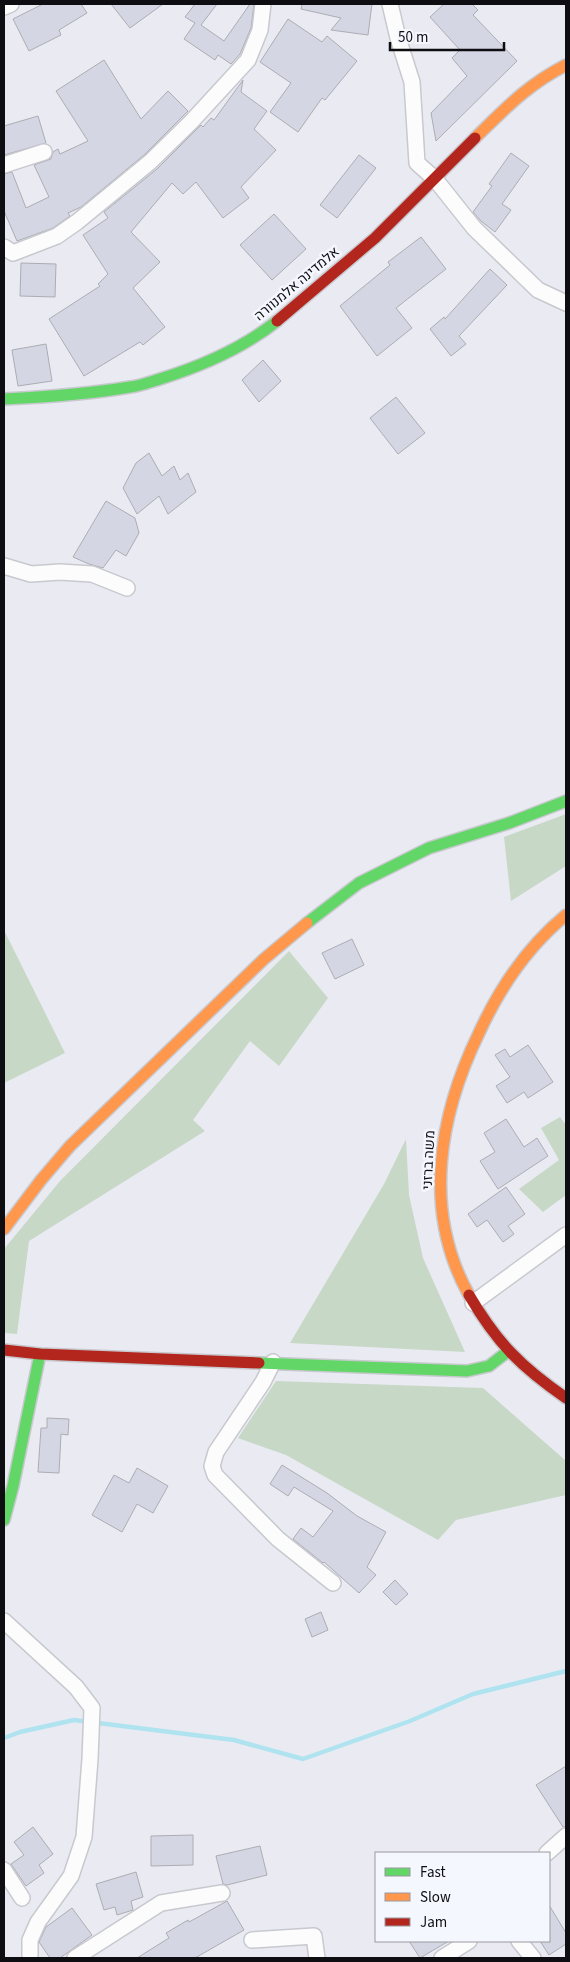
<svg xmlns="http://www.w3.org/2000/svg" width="570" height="1962" viewBox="0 0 570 1962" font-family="'Source Sans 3',Heebo,sans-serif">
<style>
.green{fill:#c7d8c7}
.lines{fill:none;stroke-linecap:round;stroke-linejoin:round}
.stream{stroke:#afe3ef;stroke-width:4.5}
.building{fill:#d4d6e4;stroke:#acadb2}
.street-casing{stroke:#c8c9ce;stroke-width:18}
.fast-casing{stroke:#c8c9ce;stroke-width:14}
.slow-casing{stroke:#c8c9ce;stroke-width:14}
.jam-casing{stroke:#c8c9ce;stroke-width:14}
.street{stroke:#fcfcfd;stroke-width:15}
.fast{stroke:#63d668;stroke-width:11}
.slow{stroke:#ff974d;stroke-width:11}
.jam{stroke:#b3261e;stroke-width:11}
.labels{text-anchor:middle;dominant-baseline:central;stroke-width:5;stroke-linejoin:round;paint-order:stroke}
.street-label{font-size:14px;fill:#0e0e12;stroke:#f5f7fe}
</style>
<rect width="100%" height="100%" fill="#eaebf2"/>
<path class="green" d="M 566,814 L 566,866 L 511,901 L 504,837 Z
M 4,930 L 65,1053 L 4,1083 Z
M 289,951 L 328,998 L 279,1066 L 250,1041 L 193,1120 L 205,1131 L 29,1241 L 17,1334 L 4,1333 L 4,1249 L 60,1181 Z
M 560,1117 L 566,1125 L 566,1195 L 543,1212 L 519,1189 L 559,1160 L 541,1128 Z
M 406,1139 L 409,1195 L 423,1258 L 465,1352 L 290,1343 L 384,1184 Z
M 276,1381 L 483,1388 L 566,1461 L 566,1495 L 456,1520 L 438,1540 L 286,1455 L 238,1438 Z"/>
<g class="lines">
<path class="stream" d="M 4,1738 L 20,1732 L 74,1720 L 234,1740 L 303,1759 L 410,1721 L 473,1694 L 566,1671"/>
</g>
<path class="building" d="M 43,4 L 81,4 L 87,13 L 59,30 L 61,35 L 29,51 L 13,19 Z
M 111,4 L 163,4 L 130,28 Z
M 195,4 L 217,4 L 201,25 L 224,41 L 250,4 L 254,4 L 251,28 L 240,54 L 231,64 L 218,55 L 215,60 L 184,39 L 195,23 L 185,17 Z
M 302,4 L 372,4 L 368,35 L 331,30 L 341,18 L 301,9 Z
M 444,4 L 472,4 L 478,10 L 473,15 L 517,61 L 436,141 L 431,113 L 467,76 L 452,58 L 460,50 L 430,17 Z
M 288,19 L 322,42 L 327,36 L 357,61 L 325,100 L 322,98 L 298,132 L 270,112 L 291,83 L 260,62 Z
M 104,60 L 141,119 L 168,91 L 188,111 L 144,155 L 81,207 L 68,213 L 70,216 L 53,228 L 17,241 L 4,211 L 4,174 L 12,172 L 26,208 L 49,197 L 34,165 L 51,159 L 53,152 L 58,149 L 60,154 L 88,141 L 56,91 Z
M 243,80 L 241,92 L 267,111 L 254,129 L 276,150 L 241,187 L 249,198 L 223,218 L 196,182 L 183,194 L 172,183 L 131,232 L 160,262 L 133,288 L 165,327 L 143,345 L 140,342 L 84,376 L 49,319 L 100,286 L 98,284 L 108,274 L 83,235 L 108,218 L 104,212 L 157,169 L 201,125 L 203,127 L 211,118 L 214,120 Z
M 38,116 L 46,143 L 4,155 L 4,126 Z
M 511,153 L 529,166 L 502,204 L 511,210 L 495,232 L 481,221 L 473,212 L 492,186 L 489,184 Z
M 359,155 L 376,168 L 337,218 L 320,205 Z
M 274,214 L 306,249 L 272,280 L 240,245 Z
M 421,237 L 446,269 L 396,308 L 412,328 L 377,356 L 340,306 L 390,265 L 388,262 Z
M 21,263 L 56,264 L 55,297 L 20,296 Z
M 490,269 L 507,285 L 459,336 L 466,344 L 451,356 L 430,329 L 444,317 L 445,319 Z
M 46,344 L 52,381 L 18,386 L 12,350 Z
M 263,360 L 281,381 L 259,402 L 242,380 Z
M 396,397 L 425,433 L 398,454 L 370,418 Z
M 149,453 L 162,476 L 174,466 L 180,480 L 188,473 L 196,492 L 168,514 L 159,496 L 137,514 L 123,488 L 136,463 Z
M 106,501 L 135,518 L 139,533 L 126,556 L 116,550 L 103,568 L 89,564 L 73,557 Z
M 352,939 L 364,965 L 335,979 L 322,953 Z
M 528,1045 L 553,1082 L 528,1098 L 524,1092 L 507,1103 L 496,1086 L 510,1077 L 495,1055 L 505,1049 L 510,1057 Z
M 506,1119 L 524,1147 L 537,1138 L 548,1156 L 498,1189 L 480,1161 L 495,1152 L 484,1133 Z
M 506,1187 L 525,1214 L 508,1226 L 514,1234 L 503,1242 L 487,1220 L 477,1227 L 468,1214 Z
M 47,1418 L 69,1419 L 68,1435 L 61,1434 L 59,1473 L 38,1472 L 41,1428 L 47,1428 Z
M 282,1465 L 327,1493 L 357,1516 L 386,1532 L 367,1567 L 376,1575 L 359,1593 L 324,1562 L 323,1563 L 293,1539 L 301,1528 L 313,1537 L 333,1511 L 294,1487 L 288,1496 L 270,1484 Z
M 137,1468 L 168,1486 L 153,1513 L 137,1504 L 122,1532 L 92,1515 L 114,1475 L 129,1483 Z
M 395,1580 L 408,1594 L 396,1605 L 383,1592 Z
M 321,1612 L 328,1630 L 312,1637 L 305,1619 Z
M 566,1766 L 566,1827 L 563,1827 L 536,1785 Z
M 33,1827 L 53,1854 L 39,1865 L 44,1873 L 26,1886 L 11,1864 L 24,1855 L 14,1842 Z
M 193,1835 L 193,1865 L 151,1866 L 151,1836 Z
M 260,1846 L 267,1875 L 227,1885 L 223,1884 L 216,1856 Z
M 136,1872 L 143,1897 L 131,1901 L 133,1910 L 117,1915 L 115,1907 L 104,1910 L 96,1884 Z
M 227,1901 L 244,1930 L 195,1958 L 137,1958 L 169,1938 L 166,1933 L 188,1920 L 189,1922 Z
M 549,1905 L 566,1933 L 566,1944 L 549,1955 L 540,1941 L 549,1941 Z
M 72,1908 L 92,1935 L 60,1958 L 50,1958 L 39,1942 L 46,1927 Z
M 409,1941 L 449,1941 L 420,1958 Z"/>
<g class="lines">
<g class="street-casing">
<path id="street" d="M 390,4 L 398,38 L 412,82 L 417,163 L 435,179 L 474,228 L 538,290 L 566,303
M 4,7 L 11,4
M 4,165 L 44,152
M 4,247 L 13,253 L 57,236 L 77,222 L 150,162 L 191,122 L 248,60 L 260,30 L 263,4
M 4,566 L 31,574 L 60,572 L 92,574 L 127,588
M 473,1303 L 566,1235
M 273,1362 L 263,1382 L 216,1452 L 212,1466 L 215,1475 L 278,1539 L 333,1583
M 4,1621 L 76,1687 L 92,1708 L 90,1759 L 84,1837 L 71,1876 L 38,1922 L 30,1940 L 30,1958
M 547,1853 L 566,1836
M 4,1870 L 22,1898
M 252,1940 L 314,1936 L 317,1958
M 519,1941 L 533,1958
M 75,1958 L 161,1903 L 222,1893
M 442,1958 L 469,1941"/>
</g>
<g class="fast-casing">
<path id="fast" d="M 4,399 C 46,397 89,394 130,387 C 140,386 150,382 160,379 C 202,366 242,349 277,321
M 307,923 L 359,883 L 429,848 L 509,823 L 566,801
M 259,1363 L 467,1371 L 489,1366 L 507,1352
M 4,1520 L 13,1486 L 40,1354"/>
</g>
<g class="slow-casing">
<path id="slow" d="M 475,138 C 506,108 527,85 566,65
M 4,1229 L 41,1180 L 70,1146 L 264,959 L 307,923
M 469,1295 C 422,1211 439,1115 479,1033 C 500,987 527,947 566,915"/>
</g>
<g class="jam-casing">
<path id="jam" d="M 277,321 L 375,238 L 475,138
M 469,1295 C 497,1343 521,1367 566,1398
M 4,1350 L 40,1354 L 259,1363"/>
</g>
<use href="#street" class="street"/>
<use href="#fast" class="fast"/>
<use href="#slow" class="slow"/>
<use href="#jam" class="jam"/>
</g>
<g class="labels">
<g class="street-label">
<text transform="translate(297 284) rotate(-40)">אלמדינה אלמנוורה</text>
<text transform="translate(429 1160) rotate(-87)">משה ברזני</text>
</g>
</g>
<rect width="570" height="1962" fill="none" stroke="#0e0e12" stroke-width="10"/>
<rect x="375" y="1852" width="175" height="90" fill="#f5f7fe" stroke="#999aa0"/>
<rect x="385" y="1868" width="25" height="8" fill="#63d668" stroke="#999aa0"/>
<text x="420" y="1877" font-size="15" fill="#0e0e12">Fast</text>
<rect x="385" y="1893" width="25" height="8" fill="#ff974d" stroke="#999aa0"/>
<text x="420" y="1902" font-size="15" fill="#0e0e12">Slow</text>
<rect x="385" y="1918" width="25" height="8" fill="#b3261e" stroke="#999aa0"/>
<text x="420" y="1927" font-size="15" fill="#0e0e12">Jam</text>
<path d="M390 42v8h114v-8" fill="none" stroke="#0e0e12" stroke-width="2.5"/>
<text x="398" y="42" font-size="15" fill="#0e0e12" stroke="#f5f7fe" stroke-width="4" paint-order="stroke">50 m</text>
</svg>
